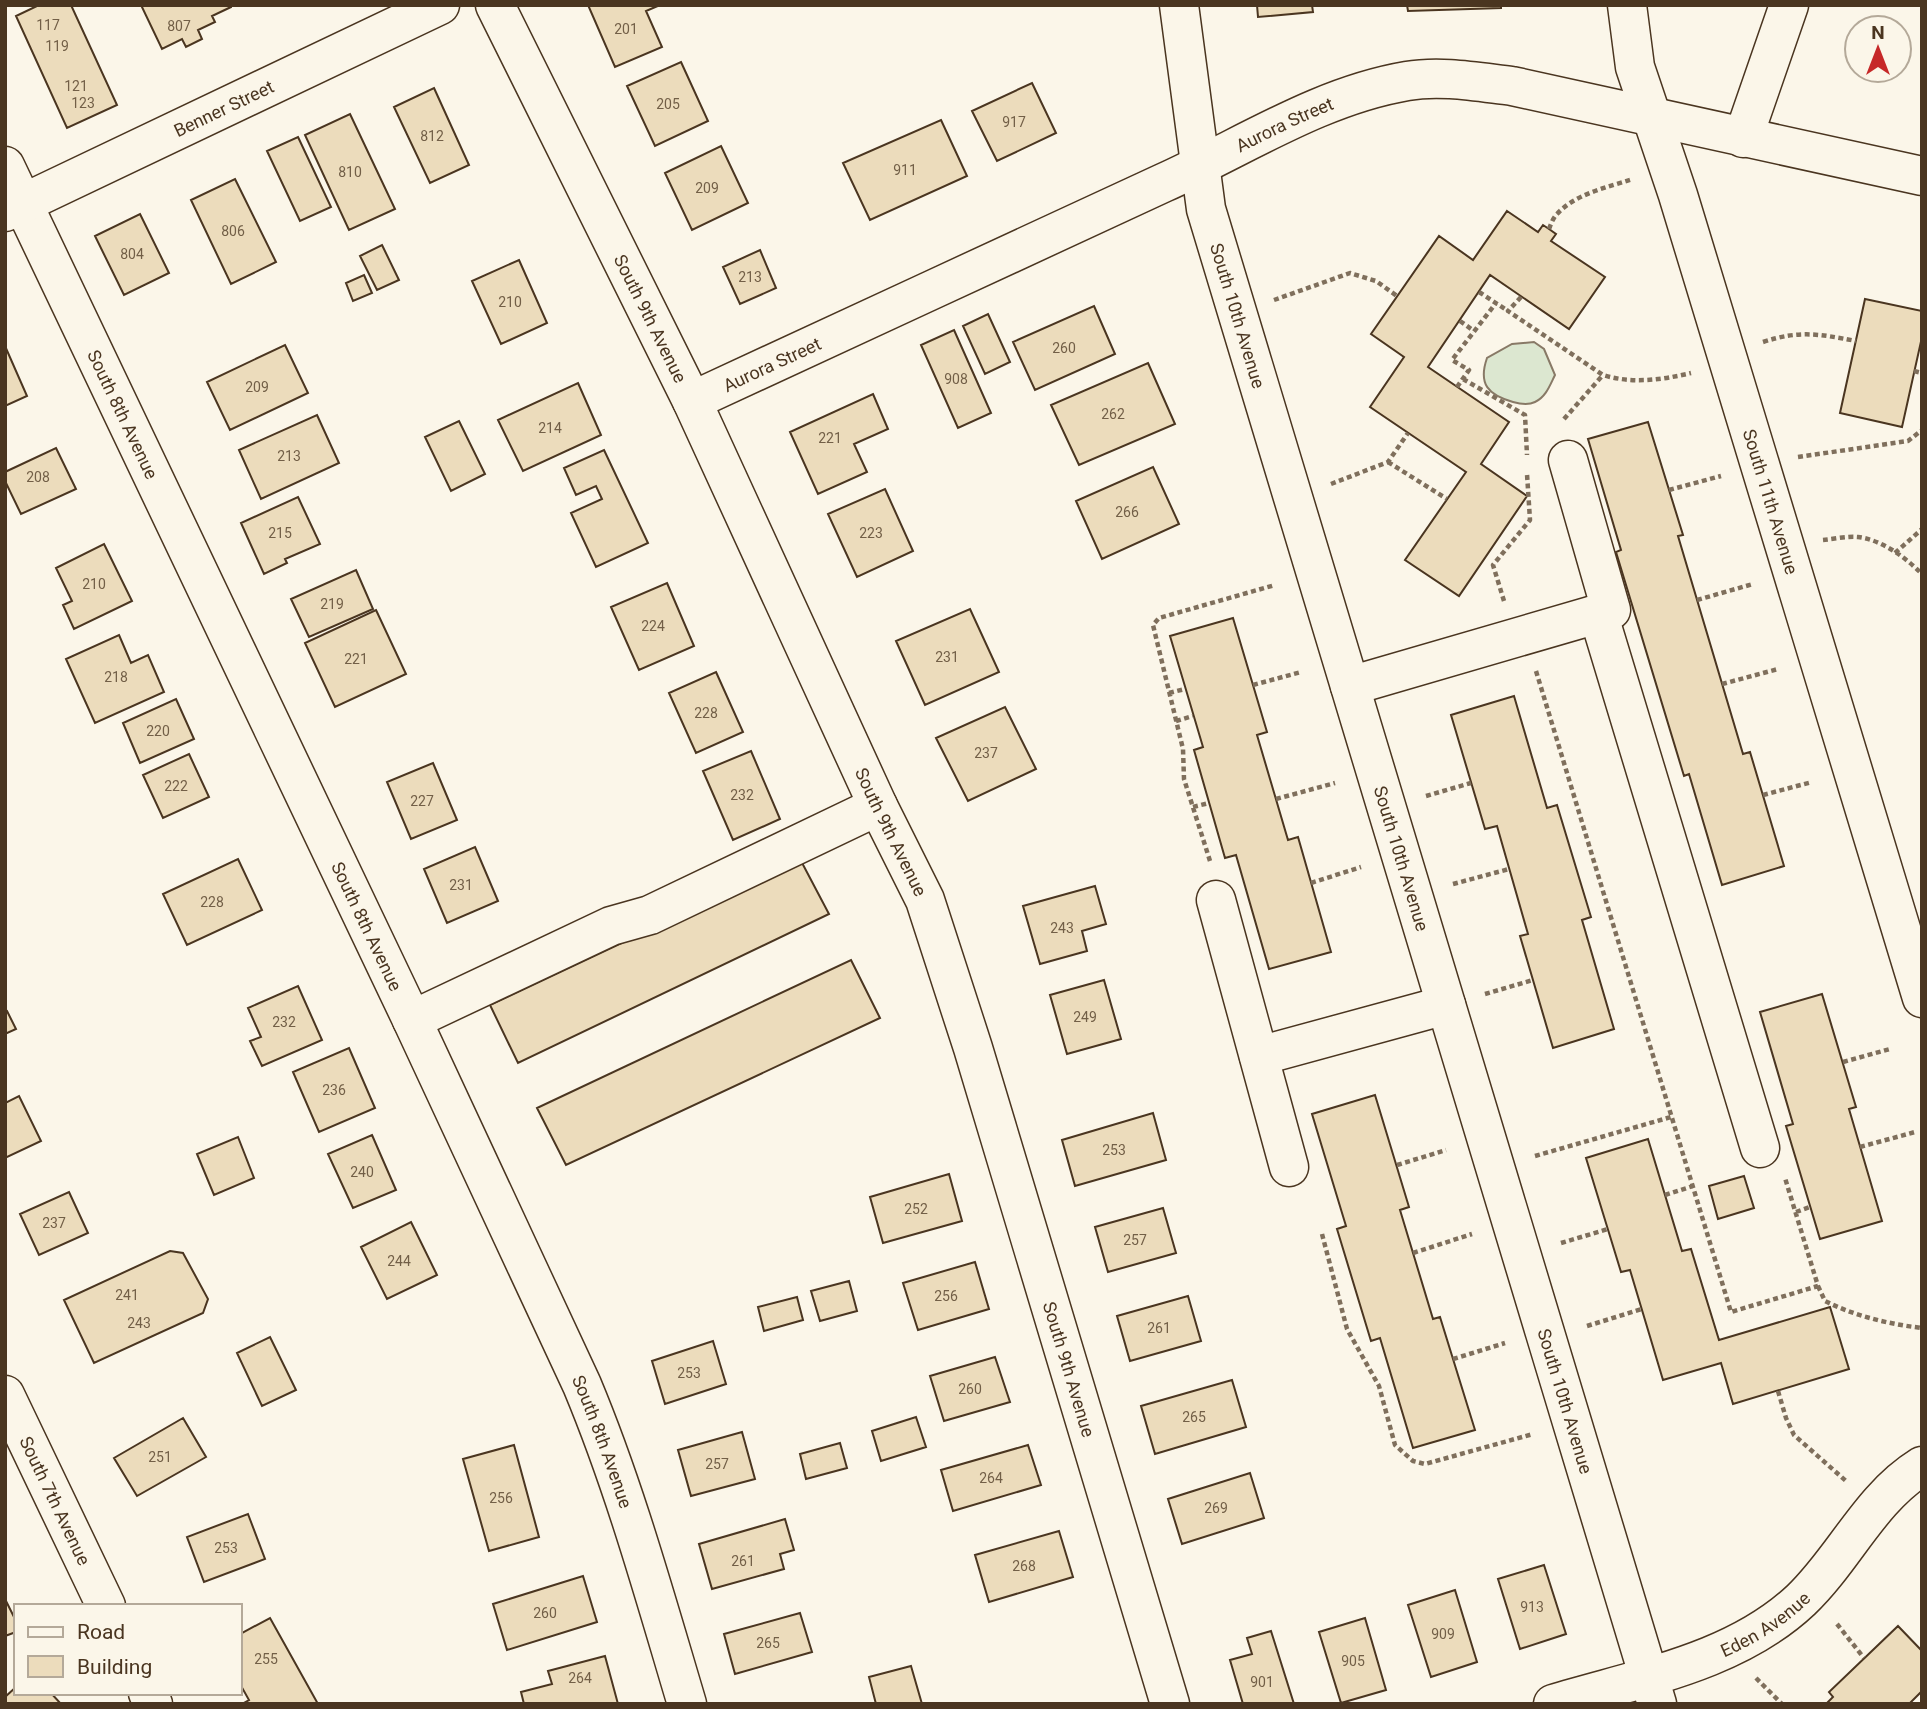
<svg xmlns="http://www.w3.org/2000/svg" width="1927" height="1709" viewBox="0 0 1927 1709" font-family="Roboto,sans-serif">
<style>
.green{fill:#dce7d0;stroke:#887966;stroke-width:2}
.building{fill:#ecdcbc;stroke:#4a3520;stroke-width:2}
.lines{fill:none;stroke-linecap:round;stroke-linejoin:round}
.minor-casing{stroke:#4a3520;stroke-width:41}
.path{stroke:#7f6f5c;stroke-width:4.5;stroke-dasharray:5 3.5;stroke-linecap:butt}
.minor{stroke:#fbf6e9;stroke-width:38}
.labels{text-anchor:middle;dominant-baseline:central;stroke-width:5;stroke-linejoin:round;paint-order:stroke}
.number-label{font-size:14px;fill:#725f47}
.street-label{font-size:18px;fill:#4a3520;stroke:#fbf6e9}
</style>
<rect width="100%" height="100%" fill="#fbf6e9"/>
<path class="green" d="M 1534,342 L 1544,349 L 1555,375 C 1550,385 1546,397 1535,402 C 1529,405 1520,404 1513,402 C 1488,395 1478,384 1487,358 L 1512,344 Z"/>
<path class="building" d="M 39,5 L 71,5 L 117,105 L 67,128 L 16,16 Z
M 141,5 L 231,5 L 231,7 L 212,16 L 215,22 L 198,30 L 202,39 L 186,47 L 182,39 L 162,49 Z
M 588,5 L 660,5 L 646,11 L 662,47 L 615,67 Z
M 1257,5 L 1312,5 L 1313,12 L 1258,17 Z
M 1407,5 L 1501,5 L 1501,8 L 1408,11 Z
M 681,62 L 708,121 L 655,146 L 627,86 Z
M 1032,83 L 1056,133 L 997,161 L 972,111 Z
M 434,88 L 469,165 L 430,183 L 394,107 Z
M 350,114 L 395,209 L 349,230 L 305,135 Z
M 941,120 L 967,176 L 870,220 L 843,163 Z
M 298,137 L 331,207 L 300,221 L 267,151 Z
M 721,146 L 748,203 L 692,230 L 665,173 Z
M 235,179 L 276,262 L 231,284 L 191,200 Z
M 1507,211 L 1538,232 L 1543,225 L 1549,229 L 1556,234 L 1551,241 L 1605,277 L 1569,329 L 1490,275 L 1428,367 L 1509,422 L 1481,464 L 1527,496 L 1459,596 L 1405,560 L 1466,472 L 1370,407 L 1404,357 L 1371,334 L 1439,236 L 1473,260 Z
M 140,214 L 169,273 L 124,295 L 95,236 Z
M 382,245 L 399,280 L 377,290 L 360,256 Z
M 760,250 L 776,288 L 740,304 L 723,267 Z
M 519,260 L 547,323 L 501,344 L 472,281 Z
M 364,275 L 372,293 L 353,301 L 346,283 Z
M 1865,299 L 1922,311 L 1922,337 L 1902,427 L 1840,413 Z
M 1094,306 L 1115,354 L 1035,390 L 1013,342 Z
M 988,314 L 1010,362 L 985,374 L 963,326 Z
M 954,330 L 991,413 L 958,428 L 921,345 Z
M 285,345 L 308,393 L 230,430 L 207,382 Z
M 5,346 L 27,396 L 5,406 Z
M 1148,363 L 1175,424 L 1079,465 L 1051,405 Z
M 578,383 L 601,435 L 523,471 L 498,420 Z
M 873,394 L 888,429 L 854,444 L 867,472 L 818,494 L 790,432 Z
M 317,415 L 339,463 L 261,499 L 239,450 Z
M 459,421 L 485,474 L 451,491 L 425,437 Z
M 1648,422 L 1683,535 L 1678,536 L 1743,754 L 1750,752 L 1784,866 L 1722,885 L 1689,774 L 1684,776 L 1616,552 L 1621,550 L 1588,439 Z
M 56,448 L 76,489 L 21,514 L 5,481 L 5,472 Z
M 604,450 L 648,543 L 596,567 L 571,513 L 602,499 L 596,486 L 576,495 L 564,468 Z
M 1153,467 L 1179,524 L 1102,559 L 1076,501 Z
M 885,489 L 913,551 L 857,577 L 828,514 Z
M 298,497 L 320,544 L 285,559 L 287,563 L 264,574 L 241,523 Z
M 104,544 L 132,601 L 74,629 L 63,605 L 72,601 L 56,568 Z
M 356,570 L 373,609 L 309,637 L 291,599 Z
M 667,583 L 694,646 L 639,670 L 611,607 Z
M 970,609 L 999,672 L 925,705 L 896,641 Z
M 376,610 L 406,674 L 335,707 L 305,643 Z
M 1233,618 L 1267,732 L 1257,735 L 1288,840 L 1298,837 L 1331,952 L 1269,969 L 1236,855 L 1225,858 L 1194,750 L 1203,747 L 1170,636 Z
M 119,635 L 131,663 L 148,655 L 164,692 L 95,723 L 66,659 Z
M 716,672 L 743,732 L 696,753 L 669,693 Z
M 1514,696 L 1547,808 L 1557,805 L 1591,917 L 1582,920 L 1614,1029 L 1553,1048 L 1520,936 L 1528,934 L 1497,826 L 1485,829 L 1451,715 Z
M 176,699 L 194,739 L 140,763 L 123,723 Z
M 1005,707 L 1036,769 L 968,801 L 936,738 Z
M 751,751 L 780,819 L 733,840 L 703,771 Z
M 189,754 L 209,797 L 163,818 L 143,775 Z
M 433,763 L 457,820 L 411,839 L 387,782 Z
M 475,847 L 498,901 L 447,923 L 424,869 Z
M 238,859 L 262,910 L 187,945 L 163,894 Z
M 800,859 L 829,914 L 518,1063 L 490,1005 Z
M 1095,886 L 1106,924 L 1082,931 L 1087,951 L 1040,964 L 1023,906 Z
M 851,960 L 880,1018 L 566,1165 L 537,1108 Z
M 1104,980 L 1121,1039 L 1067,1054 L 1050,995 Z
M 298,986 L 322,1040 L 262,1066 L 250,1041 L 261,1037 L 248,1008 Z
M 1822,994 L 1856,1107 L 1849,1109 L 1882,1221 L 1820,1239 L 1786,1126 L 1793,1124 L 1760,1012 Z
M 7,1011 L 16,1029 L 5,1034 L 5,1012 Z
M 349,1048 L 375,1108 L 319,1132 L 293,1072 Z
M 1375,1095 L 1409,1207 L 1400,1210 L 1433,1319 L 1440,1317 L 1475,1430 L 1413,1448 L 1380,1338 L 1371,1341 L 1337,1229 L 1346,1226 L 1312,1114 Z
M 19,1096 L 41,1141 L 5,1158 L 5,1103 Z
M 1153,1113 L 1166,1160 L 1075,1186 L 1062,1140 Z
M 372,1135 L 396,1190 L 353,1208 L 328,1154 Z
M 238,1137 L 254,1178 L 214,1195 L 197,1154 Z
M 1648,1139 L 1682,1251 L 1691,1249 L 1719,1340 L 1830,1307 L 1849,1369 L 1733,1404 L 1721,1363 L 1663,1380 L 1630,1270 L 1621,1272 L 1586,1158 Z
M 949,1174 L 962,1221 L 883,1243 L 870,1197 Z
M 1744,1176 L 1754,1208 L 1718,1219 L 1709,1186 Z
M 69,1192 L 88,1233 L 39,1255 L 20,1214 Z
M 1163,1208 L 1176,1253 L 1108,1272 L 1095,1227 Z
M 411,1222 L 437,1275 L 387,1299 L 361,1247 Z
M 170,1251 L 183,1253 L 208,1299 L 203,1313 L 94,1363 L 64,1300 Z
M 975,1262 L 989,1309 L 918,1330 L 903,1283 Z
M 849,1281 L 857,1311 L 820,1321 L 811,1291 Z
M 1188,1296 L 1201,1341 L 1130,1361 L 1117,1316 Z
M 797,1297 L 803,1320 L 764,1331 L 758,1307 Z
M 270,1337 L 296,1390 L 262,1406 L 237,1353 Z
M 713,1341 L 726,1384 L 665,1404 L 652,1361 Z
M 995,1357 L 1010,1402 L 944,1421 L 930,1376 Z
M 1232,1380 L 1246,1427 L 1155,1454 L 1141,1406 Z
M 916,1417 L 926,1447 L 881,1461 L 872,1431 Z
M 183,1418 L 206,1457 L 137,1496 L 114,1458 Z
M 742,1432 L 755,1479 L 691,1496 L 678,1450 Z
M 840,1443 L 847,1468 L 806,1479 L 800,1454 Z
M 514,1445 L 539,1537 L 489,1551 L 463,1459 Z
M 1028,1445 L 1041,1485 L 953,1511 L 941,1470 Z
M 1250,1473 L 1264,1518 L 1182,1544 L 1168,1499 Z
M 248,1514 L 265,1559 L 204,1582 L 187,1537 Z
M 785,1519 L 794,1550 L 780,1554 L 784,1569 L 712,1589 L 699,1544 Z
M 1059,1531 L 1073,1577 L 989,1602 L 975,1555 Z
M 1544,1565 L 1566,1634 L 1520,1649 L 1498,1579 Z
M 583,1576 L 597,1622 L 507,1650 L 493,1604 Z
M 1455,1590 L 1477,1662 L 1431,1677 L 1408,1605 Z
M 5,1599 L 16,1621 L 16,1632 L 5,1636 Z
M 800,1613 L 812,1652 L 735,1674 L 724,1634 Z
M 270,1618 L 318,1704 L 242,1704 L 249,1700 L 240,1684 L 240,1634 Z
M 1365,1618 L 1386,1690 L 1341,1703 L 1319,1632 Z
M 1898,1626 L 1922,1651 L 1922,1691 L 1909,1704 L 1826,1704 L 1833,1697 L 1829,1692 Z
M 1271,1631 L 1294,1704 L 1243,1704 L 1230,1660 L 1252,1654 L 1247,1638 Z
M 605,1656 L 618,1704 L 524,1704 L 521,1692 L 552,1684 L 548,1671 Z
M 911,1666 L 922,1704 L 876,1704 L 869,1677 Z
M 16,1687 L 16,1693 L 51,1693 L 61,1704 L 5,1704 L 5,1697 Z"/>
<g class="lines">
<g class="minor-casing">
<g id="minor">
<path id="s1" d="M 495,5 L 692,401 L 878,806 L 925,900 L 973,1048 L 1170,1704"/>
<path id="s2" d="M 1179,5 L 1206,209 L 1657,1704"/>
<path id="s3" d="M 1627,5 L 1635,67 L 1678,195 L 1922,998"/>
<path d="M 1743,138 L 1789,5"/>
<path id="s4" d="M 5,166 L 412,1020 L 582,1385 C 625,1488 655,1597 687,1704"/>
<path id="s5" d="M 5,212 L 440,5"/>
<path id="s6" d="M 692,401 C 849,328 1006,256 1163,183 C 1243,147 1319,96 1407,81 C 1441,75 1478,82 1512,86 L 1922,176"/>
<path d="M 1598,613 L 1760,1148"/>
<path d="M 1350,686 L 1611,610 L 1568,460"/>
<path d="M 1216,900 L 1289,1167"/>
<path d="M 412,1020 L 611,926 L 650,915 L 878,806"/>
<path d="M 1259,1056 L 1446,1005"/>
<path id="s7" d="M 5,1395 L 106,1606"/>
<path d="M 148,1693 L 153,1704"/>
<path id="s8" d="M 1553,1704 C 1638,1678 1734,1663 1801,1600 C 1845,1558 1869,1499 1922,1466"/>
</g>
</g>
<path class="path" d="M 1549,229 C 1551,224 1553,218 1557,214 C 1575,194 1608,187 1633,179
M 1479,292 L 1508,311
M 1521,297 L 1508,311 L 1603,375 C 1632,384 1661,380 1691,373
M 1274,300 L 1350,273 L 1376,281 L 1397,296
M 1460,321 L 1474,331
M 1763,342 C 1800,330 1819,334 1856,341
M 1914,371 L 1922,373
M 1463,379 L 1525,415 L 1527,455
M 1457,387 L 1469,370 L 1452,360 L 1496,303
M 1564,419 L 1603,375
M 1798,457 L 1908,441 L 1922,430
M 1388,462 L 1447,499
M 1331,484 L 1388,462 L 1408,433
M 1669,490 L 1721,476
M 1823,540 C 1834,539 1847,536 1858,537 C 1882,540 1905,557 1922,574
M 1895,553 L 1922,529
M 1697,600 L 1753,584
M 1504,601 L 1493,565 L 1530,520 L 1527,474
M 1536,671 L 1731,1312 L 1818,1286 L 1785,1178
M 1722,684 L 1778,669
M 1253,685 L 1301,672
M 1169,693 L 1185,689
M 1176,721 L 1193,716
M 1763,795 L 1812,782
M 1426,796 L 1471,783
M 1276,799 L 1335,783
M 1193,807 L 1209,803
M 1210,861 L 1184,779 L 1183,749 L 1153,625 L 1159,618 L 1275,585
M 1311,883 L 1361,867
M 1453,884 L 1509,869
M 1485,994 L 1533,980
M 1843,1062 L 1890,1049
M 1860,1147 L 1915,1132
M 1535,1156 L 1671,1117
M 1397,1165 L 1446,1150
M 1665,1195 L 1693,1186
M 1796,1212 L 1810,1207
M 1322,1234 L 1347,1329 L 1379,1386 L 1395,1445 L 1413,1461 L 1425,1464 L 1533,1434
M 1561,1243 L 1608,1229
M 1413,1253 L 1472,1234
M 1818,1286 L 1825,1301 C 1855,1316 1888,1324 1922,1328
M 1587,1326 L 1642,1309
M 1453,1359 L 1505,1343
M 1778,1391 L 1786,1418 L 1794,1435 L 1846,1481
M 1837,1624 L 1864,1658
M 1756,1678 L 1782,1704"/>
<use href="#minor" class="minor"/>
</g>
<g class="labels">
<g class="number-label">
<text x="48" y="25">117</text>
<text x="179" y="26">807</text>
<text x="626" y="29">201</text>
<text x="57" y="46">119</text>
<text x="76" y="86">121</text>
<text x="83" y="103">123</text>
<text x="668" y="104">205</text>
<text x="1014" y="122">917</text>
<text x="432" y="136">812</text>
<text x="905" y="170">911</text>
<text x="350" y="172">810</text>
<text x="707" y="188">209</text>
<text x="233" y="231">806</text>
<text x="132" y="254">804</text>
<text x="750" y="277">213</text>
<text x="510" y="302">210</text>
<text x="1064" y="348">260</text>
<text x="956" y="379">908</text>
<text x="257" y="387">209</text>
<text x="1113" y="414">262</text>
<text x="550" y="428">214</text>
<text x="830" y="438">221</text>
<text x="289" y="456">213</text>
<text x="38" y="477">208</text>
<text x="1127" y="512">266</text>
<text x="280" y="533">215</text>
<text x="871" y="533">223</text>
<text x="94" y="584">210</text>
<text x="332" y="604">219</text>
<text x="653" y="626">224</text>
<text x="947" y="657">231</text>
<text x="356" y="659">221</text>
<text x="116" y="677">218</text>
<text x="706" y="713">228</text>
<text x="158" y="731">220</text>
<text x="986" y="753">237</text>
<text x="176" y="786">222</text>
<text x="742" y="795">232</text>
<text x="422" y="801">227</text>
<text x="461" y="885">231</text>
<text x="212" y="902">228</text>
<text x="1062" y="928">243</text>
<text x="1085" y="1017">249</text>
<text x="284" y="1022">232</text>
<text x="334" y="1090">236</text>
<text x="1114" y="1150">253</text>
<text x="362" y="1172">240</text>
<text x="916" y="1209">252</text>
<text x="54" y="1223">237</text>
<text x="1135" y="1240">257</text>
<text x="399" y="1261">244</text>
<text x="127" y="1295">241</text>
<text x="946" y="1296">256</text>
<text x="139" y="1323">243</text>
<text x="1159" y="1328">261</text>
<text x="689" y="1373">253</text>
<text x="970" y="1389">260</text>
<text x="1194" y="1417">265</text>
<text x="160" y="1457">251</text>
<text x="717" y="1464">257</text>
<text x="991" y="1478">264</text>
<text x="501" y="1498">256</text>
<text x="1216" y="1508">269</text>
<text x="226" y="1548">253</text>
<text x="743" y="1561">261</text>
<text x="1024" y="1566">268</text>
<text x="1532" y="1607">913</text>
<text x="545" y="1613">260</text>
<text x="1443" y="1634">909</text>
<text x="768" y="1643">265</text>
<text x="266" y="1659">255</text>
<text x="1353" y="1661">905</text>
<text x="580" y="1678">264</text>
<text x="1262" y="1682">901</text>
</g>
<g class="street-label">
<text stroke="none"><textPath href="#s5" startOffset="242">Benner Street</textPath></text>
<text stroke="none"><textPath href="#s6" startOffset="654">Aurora Street</textPath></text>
<text stroke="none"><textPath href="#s2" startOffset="317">South 10th Avenue</textPath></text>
<text stroke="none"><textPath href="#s1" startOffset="350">South 9th Avenue</textPath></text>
<text stroke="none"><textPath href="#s6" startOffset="88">Aurora Street</textPath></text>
<text stroke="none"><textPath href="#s4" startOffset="275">South 8th Avenue</textPath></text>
<text stroke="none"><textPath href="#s3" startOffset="518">South 11th Avenue</textPath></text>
<text stroke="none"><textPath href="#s1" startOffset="917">South 9th Avenue</textPath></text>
<text stroke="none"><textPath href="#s2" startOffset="884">South 10th Avenue</textPath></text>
<text stroke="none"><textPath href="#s4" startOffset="842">South 8th Avenue</textPath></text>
<text stroke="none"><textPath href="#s1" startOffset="1484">South 9th Avenue</textPath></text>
<text stroke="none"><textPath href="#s2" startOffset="1451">South 10th Avenue</textPath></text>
<text stroke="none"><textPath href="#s4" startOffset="1409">South 8th Avenue</textPath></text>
<text stroke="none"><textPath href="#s7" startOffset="117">South 7th Avenue</textPath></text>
<text stroke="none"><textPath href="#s8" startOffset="228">Eden Avenue</textPath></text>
</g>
</g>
<rect width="1927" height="1709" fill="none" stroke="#4a3520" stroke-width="14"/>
<rect x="14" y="1604" width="228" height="91" fill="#fbf6e9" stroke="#b4a999" stroke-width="2"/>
<rect x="28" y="1627" width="35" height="10" fill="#fbf6e9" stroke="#b4a999" stroke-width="2"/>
<text x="77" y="1639" font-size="21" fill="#4a3520">Road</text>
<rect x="28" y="1656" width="35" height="21" fill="#ecdcbc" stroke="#b4a999" stroke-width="2"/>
<text x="77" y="1674" font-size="21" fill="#4a3520">Building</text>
<g transform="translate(1878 49)"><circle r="33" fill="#fbf6e9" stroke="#b4a999" stroke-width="2"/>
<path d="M0-5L12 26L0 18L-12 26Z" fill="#c62828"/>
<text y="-10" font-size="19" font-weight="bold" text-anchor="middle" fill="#4a3520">N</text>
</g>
</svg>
